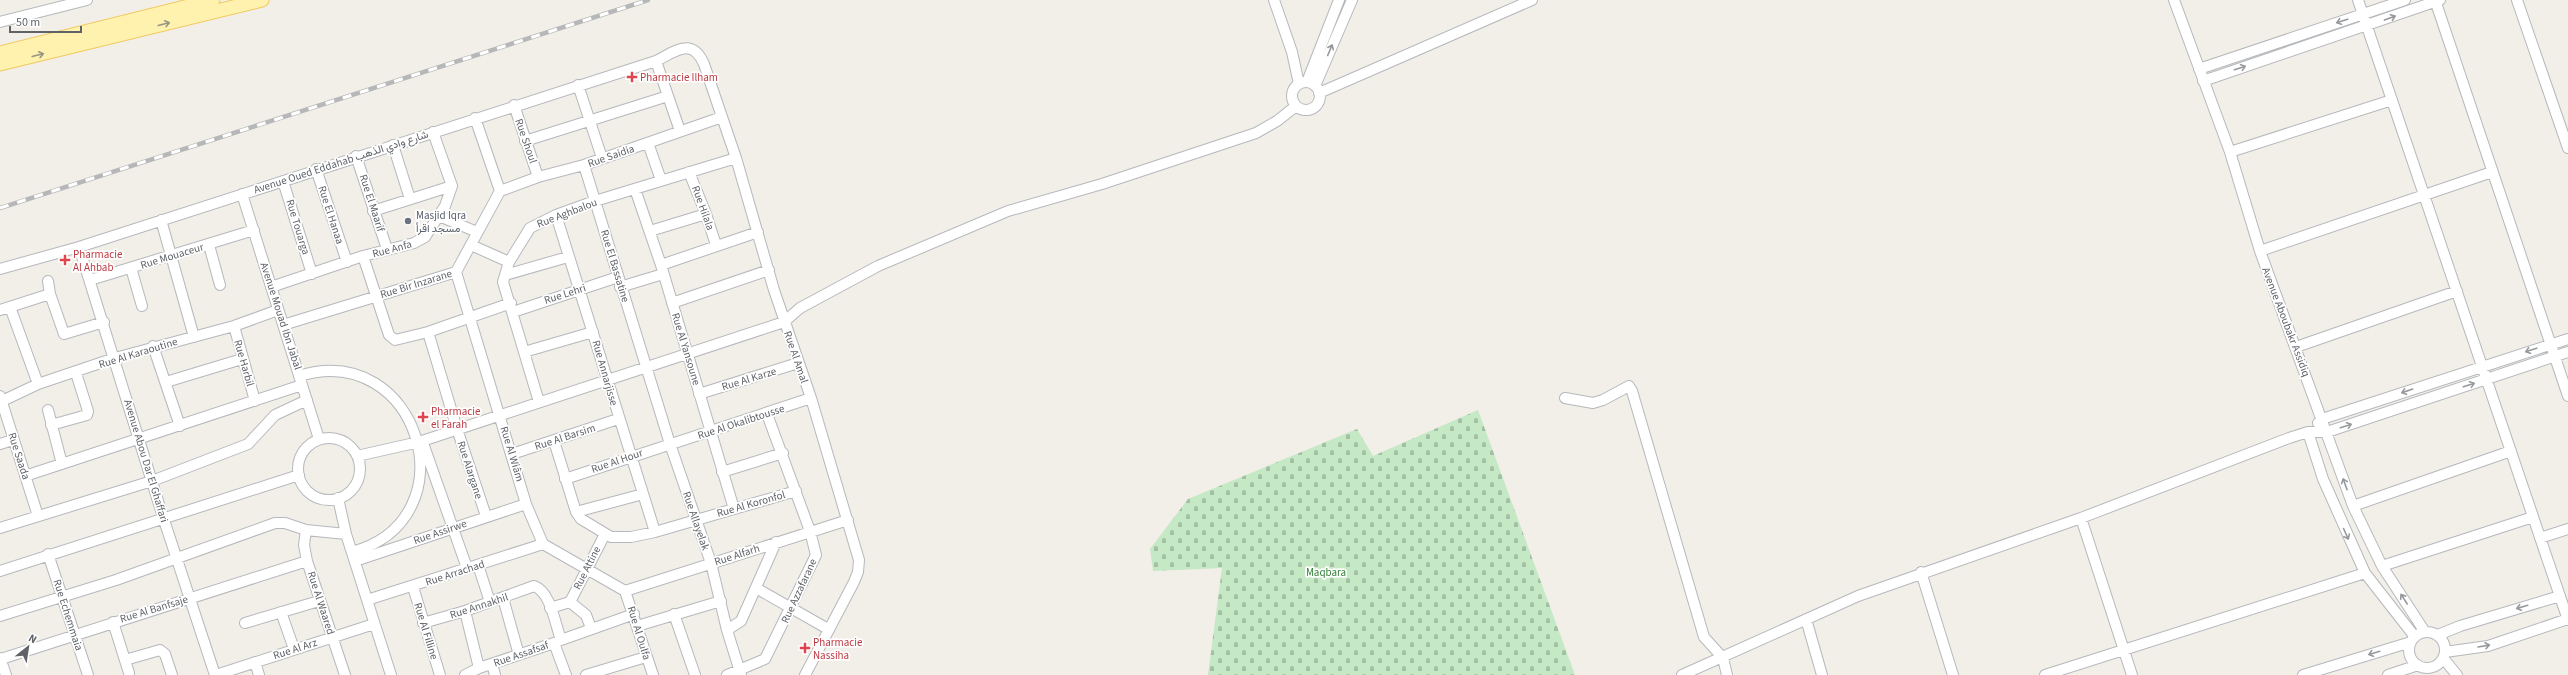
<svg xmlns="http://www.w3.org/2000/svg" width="2568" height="675" viewBox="0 0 2568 675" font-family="'Source Sans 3',Vazirmatn,sans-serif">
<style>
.cemetery{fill:url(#cemetery-stones)}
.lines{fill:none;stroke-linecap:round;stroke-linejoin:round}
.minor-casing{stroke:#b5b8bc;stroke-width:12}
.major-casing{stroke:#f2c960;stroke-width:15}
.minor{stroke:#fff;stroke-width:10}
.major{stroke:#fff2af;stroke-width:13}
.rail-casing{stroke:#b6b7b8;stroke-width:4.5}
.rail{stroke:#fff;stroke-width:3;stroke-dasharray:9;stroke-linecap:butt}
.oneway{stroke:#979a9d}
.oneway2{stroke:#979581}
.health-dot{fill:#e0444e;stroke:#fff;stroke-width:1.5}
.worship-dot{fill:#6b7280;stroke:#fff;stroke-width:1.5}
.labels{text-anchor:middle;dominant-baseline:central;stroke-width:3.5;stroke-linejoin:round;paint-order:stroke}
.health-label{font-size:11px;fill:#be3a42;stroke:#fff;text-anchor:start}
.street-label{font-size:11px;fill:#5f6368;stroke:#fff}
.worship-label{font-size:11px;fill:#5b616d;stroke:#fff;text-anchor:start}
.park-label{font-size:11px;fill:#348238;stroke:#fff}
</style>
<defs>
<pattern id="cemetery-stones" width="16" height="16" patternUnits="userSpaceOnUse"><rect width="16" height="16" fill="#c5e8c5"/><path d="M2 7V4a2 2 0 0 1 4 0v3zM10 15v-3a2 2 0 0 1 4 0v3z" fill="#a3c0a4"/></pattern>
</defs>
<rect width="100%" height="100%" fill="#f1efe8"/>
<path class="cemetery" d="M 1478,410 L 1575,675 L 1208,675 L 1222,568 L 1153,571 L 1150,549 L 1188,499 L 1357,429 L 1373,456 Z"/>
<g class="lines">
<g class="minor-casing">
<path id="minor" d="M 1274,0 L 1292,52 L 1299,84
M 2174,0 L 2230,152 L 2260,251 L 2353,506 L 2382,566 L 2425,632
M 2358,0 L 2568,620
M 2435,0 L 2568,396
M 2517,0 L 2568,148
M 0,22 L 87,0
M 656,61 L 680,131
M 2199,69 L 2405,0
M 2203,81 L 2440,0
M 1307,82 L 1339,0
M1292 96a14 14 0 1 1 28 0a14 14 0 1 1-28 0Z
M 578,85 L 602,158
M 1315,86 L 1352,0
M 1319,93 L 1532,0
M 514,105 L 538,177
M 525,141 L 668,96
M 648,143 L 661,180
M 393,145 L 410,199
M 2230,152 L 2392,100
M 356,156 L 387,249
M 584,165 L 670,444 L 711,563 L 727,630 L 741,675
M 316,169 L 347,262
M 689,172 L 706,214 L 716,245
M 283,181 L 312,274
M 635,189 L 661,265 L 734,509
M 500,191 L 538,177 L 584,165 L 722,117
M 242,194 L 319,439
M 373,211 L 452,186
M 556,215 L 655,532
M 439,216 L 477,232
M 161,220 L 194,337
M 650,231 L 706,214
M 209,245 L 220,285
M 471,245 L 509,262
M 79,247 L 163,517 L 215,675
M 2260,251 L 2492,172
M 363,256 L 389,335 L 395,340 L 428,332 L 511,303
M 661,265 L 758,232
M 131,268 L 142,306
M 0,269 L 79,247 L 656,61 C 676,51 692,37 704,64 L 736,158 L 774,290 L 811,398 L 859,560 L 858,572 L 854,582 L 805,675
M 456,272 L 526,504 L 543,544 L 625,591
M 505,275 L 568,257
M 90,280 L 254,230
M 48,281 L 50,294 L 64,334 L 104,322
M 271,287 L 363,256 L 414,243 L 425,237 L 445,206 L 452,186 L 433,132
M 620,287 L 663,274
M 672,303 L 769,270
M 10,307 L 38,384
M 0,310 L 50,294
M 513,312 L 618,277
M 283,325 L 456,272 L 500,191 L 475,118
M 234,326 L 255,401
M 428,332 L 457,429 L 486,516
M 153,346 L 180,426
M 2296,347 L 2457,291
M 524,352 L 593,332
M 299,376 C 419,339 473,519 352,552
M 166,382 L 242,359
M 699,394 L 798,363
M 0,396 L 38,516
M 1565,398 L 1593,403 L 1603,400 L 1629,386 L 1632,391 L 1704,637 L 1723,658 L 1727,675
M 0,402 L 38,384 L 115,358 L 234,326 L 278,310
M 539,402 L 503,282 L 509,262 L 530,228 L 556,215 L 595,201 L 736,158
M 48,410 L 62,464
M 2318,423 L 2322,419 L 2568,339
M 51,425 L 87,415 L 88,411 L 76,373
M 2308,432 L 2323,479 L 2365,573 L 2415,637
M298 469a31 31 0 1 1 62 0a31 31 0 1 1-62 0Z
M 554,441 L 576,512 L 581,519 L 611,537 L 631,537 L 655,532 L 796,491
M 0,444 L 13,440
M 424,446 L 467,568
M 512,454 L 618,419
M 357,456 L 419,442 L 784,322 L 800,308 L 878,266 L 1008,211 L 1102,184 L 1256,133 L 1277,121 L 1296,106
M 722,472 L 783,453
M 25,476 L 302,385
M 565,479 L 811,398
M 338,498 L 346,534 L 391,675
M 2353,506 L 2511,451
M 576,512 L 643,494
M 2081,518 L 2132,675
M 0,528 L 152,481 L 248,444 L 275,415 L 307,400
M 306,530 L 304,545 L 307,561 L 345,675
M 2540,538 L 2568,529
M 48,554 L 88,675
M 355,561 L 526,504
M 478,565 L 490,602
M 2382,566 L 2533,517
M 0,571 L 299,475
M 1921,572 L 1953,675
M 413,587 L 440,675
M 756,588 L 828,629
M 625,591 L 848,520
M 625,591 L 653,675
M 503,598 L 519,655
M 367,600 L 543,544
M 570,602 L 586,615 L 591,628
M 550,608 L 570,602 L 605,534
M 465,611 L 479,668
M 281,612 L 294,649
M 674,614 L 695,675
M 0,616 L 116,580 L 275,523 L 285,523 L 306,530 L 346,534
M 1806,619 L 1822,675
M 113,622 L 129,673
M 245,623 L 319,601
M 423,623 L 465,611 L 534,586 C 551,592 555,624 561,640 L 554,643 L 566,675
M 637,626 L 721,601
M 727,630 L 741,621 L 776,542
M2409 650a18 18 0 1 1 36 0a18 18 0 1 1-36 0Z
M 2438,635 L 2460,626 L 2560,596
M 561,640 L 634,614
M 2445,652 L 2488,646 L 2568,619
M 0,658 L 6,675
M 2443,658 L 2457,675
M 1,659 L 307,561
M 125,660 L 160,650 L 165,654 L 172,675
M 255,662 L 259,675
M 492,664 L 495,675
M 216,675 L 374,624
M 465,675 L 479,668 L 554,643
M 586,675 L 646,657
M 727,675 L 765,659 L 816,555 L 810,531 L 767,414
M 1682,675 L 1858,596 L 2081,518 L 2289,438 L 2308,432 L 2327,432 L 2568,352
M 2045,675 L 2365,573
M 2303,675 L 2411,642
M 2388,675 L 2418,665"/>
</g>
<g class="major-casing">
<path id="major" d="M 0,53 L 213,0
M 0,64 L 262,0"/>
</g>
<use href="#minor" class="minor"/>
<use href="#major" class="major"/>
<g class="rail-casing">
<path id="rail" d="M 0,208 L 648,0"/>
</g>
<use href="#rail" class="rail"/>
</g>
<defs><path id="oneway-shaft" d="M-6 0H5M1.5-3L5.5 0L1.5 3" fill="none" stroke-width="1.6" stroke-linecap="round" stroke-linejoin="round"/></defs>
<g class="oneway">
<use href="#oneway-shaft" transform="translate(2390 18) rotate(-20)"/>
<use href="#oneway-shaft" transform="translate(2342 21) rotate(162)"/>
<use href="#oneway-shaft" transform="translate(1330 50) rotate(-67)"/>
<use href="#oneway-shaft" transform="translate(2240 68) rotate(-18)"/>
<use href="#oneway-shaft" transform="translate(2531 350) rotate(162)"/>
<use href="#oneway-shaft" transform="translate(2469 385) rotate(-18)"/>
<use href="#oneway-shaft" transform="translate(2407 391) rotate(161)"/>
<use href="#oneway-shaft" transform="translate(2346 426) rotate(-18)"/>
<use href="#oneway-shaft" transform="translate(2345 484) rotate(-110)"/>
<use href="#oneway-shaft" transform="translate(2346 534) rotate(66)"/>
<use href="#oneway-shaft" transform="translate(2404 599) rotate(-123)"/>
<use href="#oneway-shaft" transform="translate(2522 607) rotate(164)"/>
<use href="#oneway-shaft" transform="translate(2484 646) rotate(-10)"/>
<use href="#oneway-shaft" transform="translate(2374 653) rotate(163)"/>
</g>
<g class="oneway2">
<use href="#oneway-shaft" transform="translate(164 24) rotate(-14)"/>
<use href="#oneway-shaft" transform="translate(38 55) rotate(-14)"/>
</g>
<g class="health-dot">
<path d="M630 71h4v4h4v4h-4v4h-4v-4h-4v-4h4z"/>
<path d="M63 254h4v4h4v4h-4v4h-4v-4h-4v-4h4z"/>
<path d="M421 411h4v4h4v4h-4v4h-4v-4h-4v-4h4z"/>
<path d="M803 642h4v4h4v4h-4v4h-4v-4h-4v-4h4z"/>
</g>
<circle class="worship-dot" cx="408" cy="221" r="4"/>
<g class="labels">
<g class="health-label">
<text x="640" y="77">Pharmacie Ilham</text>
<text x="73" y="254">Pharmacie<tspan x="73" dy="13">Al Ahbab</tspan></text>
<text x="431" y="411">Pharmacie<tspan x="431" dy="13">el Farah</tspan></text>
<text x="813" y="642">Pharmacie<tspan x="813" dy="13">Nassiha</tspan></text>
</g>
<g class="street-label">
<text transform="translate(526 141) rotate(71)">Rue Shoul</text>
<text transform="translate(611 156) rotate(-19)">Rue Saidia</text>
<text transform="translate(341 162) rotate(-18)">Avenue Oued Eddahab شارع وادي الذهب</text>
<text transform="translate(372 203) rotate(72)">Rue El Maarif</text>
<text transform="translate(703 208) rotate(70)">Rue Hilala</text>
<text transform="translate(567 213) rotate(-21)">Rue Aghbalou</text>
<text transform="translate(331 215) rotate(72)">Rue El Hanaa</text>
<text transform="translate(298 227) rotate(73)">Rue Touarga</text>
<text transform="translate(392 249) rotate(-15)">Rue Anfa</text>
<text transform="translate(172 256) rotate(-17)">Rue Mouaceur</text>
<text transform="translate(615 266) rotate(73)">Rue El Bassatine</text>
<text transform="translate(416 284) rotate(-17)">Rue Bir Inzarane</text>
<text transform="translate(565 294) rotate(-18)">Rue Lehri</text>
<text transform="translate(281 316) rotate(72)">Avenue Mouad Ibn Jabal</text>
<text transform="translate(2286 322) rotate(69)">Avenue Aboubakr Assidiq</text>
<text transform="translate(686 349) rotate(73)">Rue Al Yansoune</text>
<text transform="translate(138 353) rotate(-17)">Rue Al Karaoutine</text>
<text transform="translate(796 357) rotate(71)">Rue Al Amal</text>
<text transform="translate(244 363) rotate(74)">Rue Harbil</text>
<text transform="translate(605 373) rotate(74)">Rue Annarjisse</text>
<text transform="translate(749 379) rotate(-17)">Rue Al Karze</text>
<text transform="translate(741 422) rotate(-18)">Rue Al Okalibtousse</text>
<text transform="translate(565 437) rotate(-18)">Rue Al Barsim</text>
<text transform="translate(512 454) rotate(73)">Rue Al Wiâm</text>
<text transform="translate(19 456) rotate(72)">Rue Saada</text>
<text transform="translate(146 461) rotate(73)">Avenue Abou Dar El Ghaffari</text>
<text transform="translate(617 461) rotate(-19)">Rue Al Hour</text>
<text transform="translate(470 470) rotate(72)">Rue Alargane</text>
<text transform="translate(751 504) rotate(-16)">Rue Al Koronfol</text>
<text transform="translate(696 521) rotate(71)">Rue Allayelak</text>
<text transform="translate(440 532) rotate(-19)">Rue Assirwe</text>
<text transform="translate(737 555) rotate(-18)">Rue Alfarh</text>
<text transform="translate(587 568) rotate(-63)">Rue Attine</text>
<text transform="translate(455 573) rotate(-18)">Rue Arrachad</text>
<text transform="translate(799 591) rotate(-65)">Rue Azzafarane</text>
<text transform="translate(321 603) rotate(72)">Rue Al Waared</text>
<text transform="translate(479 606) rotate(-18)">Rue Annakhil</text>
<text transform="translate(154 609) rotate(-17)">Rue Al Banfsaje</text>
<text transform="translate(68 615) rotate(72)">Rue Echemmaia</text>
<text transform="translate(426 631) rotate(73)">Rue Al Filline</text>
<text transform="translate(639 633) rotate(73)">Rue Al Oulfa</text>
<text transform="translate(295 649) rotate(-18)">Rue Al Arz</text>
<text transform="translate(521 654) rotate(-19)">Rue Assafsaf</text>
</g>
<g class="worship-label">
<text x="416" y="215">Masjid Iqra<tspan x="416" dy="13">مسجد اقرأ</tspan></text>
</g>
<g class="park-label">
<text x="1326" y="572">Maqbara</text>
</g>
</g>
<g transform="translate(28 647) rotate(30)" stroke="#ffffff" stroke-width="3" paint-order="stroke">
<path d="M0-3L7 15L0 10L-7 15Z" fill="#5f6368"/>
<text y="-6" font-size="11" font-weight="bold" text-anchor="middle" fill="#5f6368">N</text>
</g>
<path d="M10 26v6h71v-6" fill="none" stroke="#5f6368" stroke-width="2"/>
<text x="16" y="26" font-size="12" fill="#5f6368" stroke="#ffffff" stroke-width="3" paint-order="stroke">50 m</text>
</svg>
